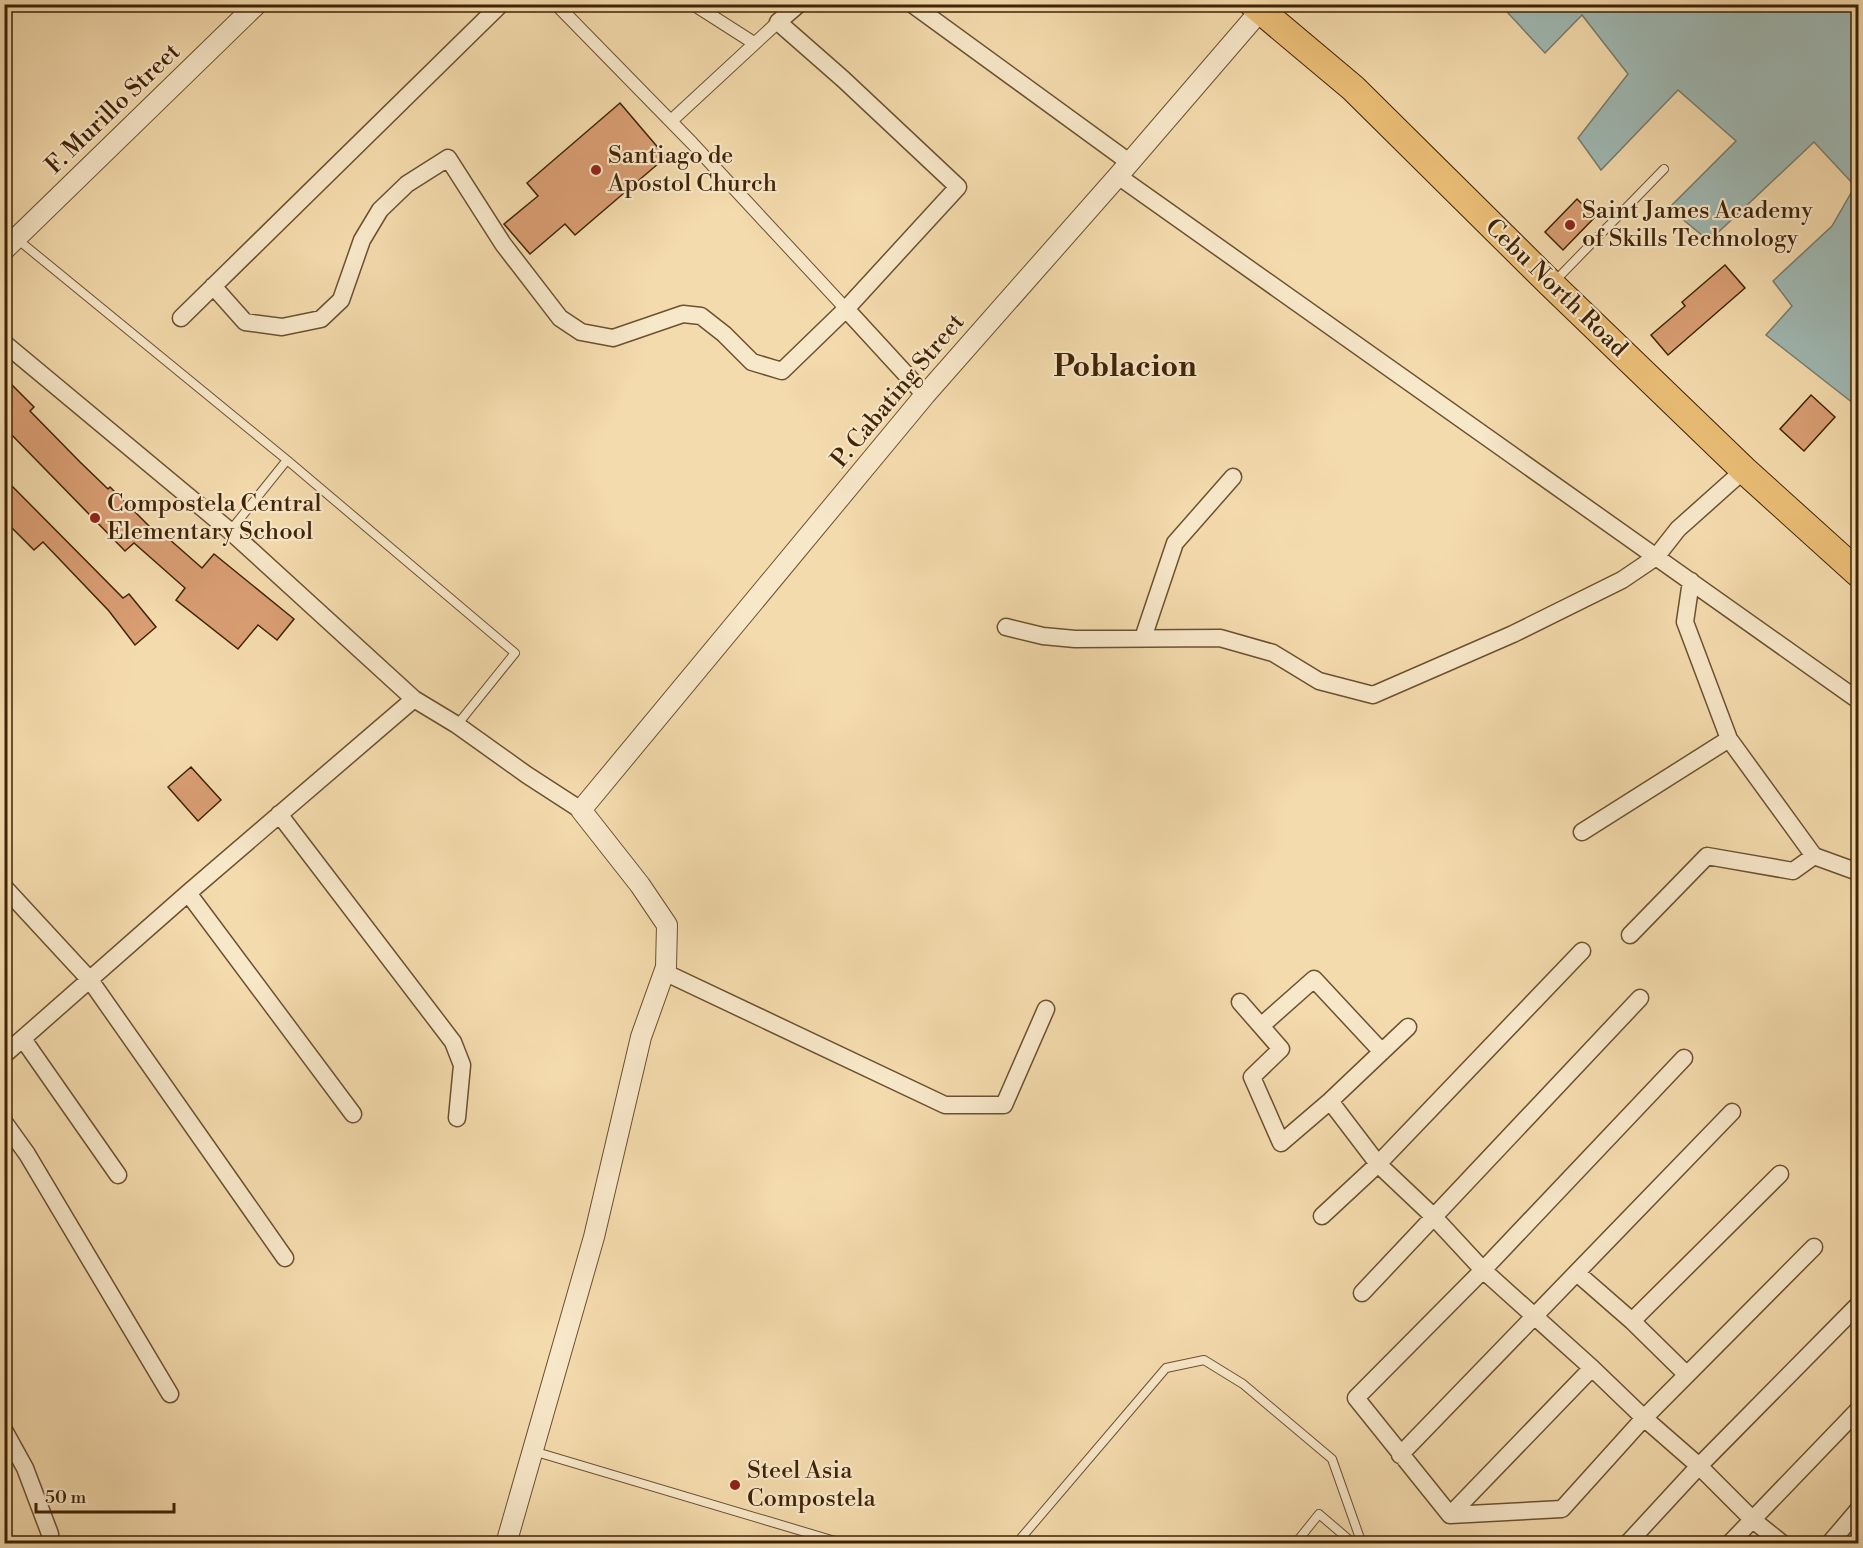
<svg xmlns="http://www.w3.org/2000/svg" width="1863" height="1548" viewBox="0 0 1863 1548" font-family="'Libre Bodoni',serif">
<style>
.water{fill:#9fb9b4;stroke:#797d6e;stroke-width:1.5}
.building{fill:#da9e73;stroke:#3f2306;stroke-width:1.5}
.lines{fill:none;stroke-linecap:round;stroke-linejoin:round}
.service-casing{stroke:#6c5130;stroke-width:10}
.pedestrian-casing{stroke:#6c5130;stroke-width:14}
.minor-casing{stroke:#6c5130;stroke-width:19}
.tertiary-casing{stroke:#6c5130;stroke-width:22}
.trunk-casing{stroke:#3f2306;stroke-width:29}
.service{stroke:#f8e8ca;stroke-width:8}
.pedestrian{stroke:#f8e8ca;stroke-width:12}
.minor{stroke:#f8e8ca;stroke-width:16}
.tertiary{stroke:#f8e8ca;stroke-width:20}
.trunk{stroke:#eabe76;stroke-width:27}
.poi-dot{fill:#8f2418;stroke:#f8e8ca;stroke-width:2}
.labels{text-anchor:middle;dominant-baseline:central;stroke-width:4.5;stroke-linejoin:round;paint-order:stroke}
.street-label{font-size:24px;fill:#3f2306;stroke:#f8e8ca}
.poi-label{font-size:24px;fill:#3f2306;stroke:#f8e8ca;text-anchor:start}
.district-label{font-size:30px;font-weight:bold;fill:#3f2306;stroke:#f8e8ca}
</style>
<rect width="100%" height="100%" fill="#f4dbad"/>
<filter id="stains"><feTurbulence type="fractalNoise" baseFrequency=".00333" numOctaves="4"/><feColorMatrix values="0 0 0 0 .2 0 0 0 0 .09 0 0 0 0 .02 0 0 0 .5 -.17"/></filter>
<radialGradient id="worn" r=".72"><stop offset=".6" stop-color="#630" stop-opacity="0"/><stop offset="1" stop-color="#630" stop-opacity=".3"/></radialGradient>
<path class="water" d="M 1515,4 L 1858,5 L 1858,407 L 1766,335 L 1792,306 L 1773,281 L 1832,226 L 1855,186 L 1814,142 L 1709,241 L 1669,208 L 1736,141 L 1678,90 L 1601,170 L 1578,138 L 1628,74 L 1582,15 L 1545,53 L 1508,13 Z"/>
<path class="building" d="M 620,103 L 666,157 L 575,235 L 565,224 L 530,254 L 504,224 L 538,196 L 527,183 Z
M 1577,199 L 1595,217 L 1563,250 L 1545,232 Z
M 1725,265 L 1745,288 L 1668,355 L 1651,335 L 1685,306 L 1682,302 Z
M 4,377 L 34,407 L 30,411 L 80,462 L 108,489 L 110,487 L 158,535 L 161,532 L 202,568 L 214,554 L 294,619 L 277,640 L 258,625 L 238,649 L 176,600 L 185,588 L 134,543 L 125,551 L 4,427 Z
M 1811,395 L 1835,417 L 1804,451 L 1780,429 Z
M 4,478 L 123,598 L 129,594 L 156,627 L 135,645 L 109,611 L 43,542 L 34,550 L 4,520 Z
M 191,767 L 221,800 L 198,821 L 168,787 Z"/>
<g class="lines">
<g class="service-casing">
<path id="service" d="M 17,239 L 287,460 L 230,531
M 1554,282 L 1664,169
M 287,460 L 515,653 L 457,725
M 533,1451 L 845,1544
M 1016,1544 L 1166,1368 L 1204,1360 L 1243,1384 L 1332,1459 L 1362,1544
M 1295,1544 L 1319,1514 L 1354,1544"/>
</g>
<g class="pedestrian-casing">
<path id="pedestrian" d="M 556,4 L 692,143 L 846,309
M 693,4 L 754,43
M 671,121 L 778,22"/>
</g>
<g class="minor-casing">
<path id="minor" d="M 912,4 L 1129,162
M 1118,176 L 1858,700
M 213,286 L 245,322 L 282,327 L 321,319 L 341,300 L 362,240 L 380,210 L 407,184 L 448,158 L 503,244 L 560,318 L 581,332 L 613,338 L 683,314 L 701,316 L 724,334 L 752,362 L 782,371 L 846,309 L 958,187 L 843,79 L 778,22 L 799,4
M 846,309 L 925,395
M 181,318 L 501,4
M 4,343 L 230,531 L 414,699 L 457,725 L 527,775 L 581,810
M 1691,581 L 1685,622 L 1729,739 L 1814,856 L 1858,872
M 1006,627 L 1043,636 L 1075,639 L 1220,638 L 1273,653 L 1319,681 L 1373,695 L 1513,634 L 1622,580 L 1656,557 L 1678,529 L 1744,470
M 1143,638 L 1175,543 L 1233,477
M 279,814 L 453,1042 L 462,1065 L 457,1118
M 1582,832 L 1729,739
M 4,887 L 90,980 L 285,1258
M 188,893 L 353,1114
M 1630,935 L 1707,856 L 1793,871 L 1814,856
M 664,972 L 945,1105 L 1004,1105 L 1046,1009
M 1240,1002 L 1281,1049 L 1252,1077 L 1281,1143 L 1330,1101 L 1408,1027
M 1261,1026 L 1314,979 L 1382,1052
M 23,1039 L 118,1175
M 4,1055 L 188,893 L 414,699
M 1684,1058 L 1483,1270 L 1356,1398 L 1450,1515 L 1562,1509 L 1644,1418 L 1814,1247
M 1330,1101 L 1378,1164 L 1433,1216 L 1483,1270 L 1592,1368 L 1644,1418 L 1699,1466 L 1753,1520 L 1783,1544
M 4,1122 L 27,1154 L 170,1394
M 1322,1216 L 1378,1164 L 1582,951
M 1577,1273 L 1632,1321
M 1362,1293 L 1640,998
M 1687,1375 L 1632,1321 L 1780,1174
M 4,1430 L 25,1468 L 50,1534
M 1400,1455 L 1732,1112
M 1450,1515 L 1592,1368
M 1627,1544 L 1699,1466 L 1858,1305
M 1729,1544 L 1858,1410
M 1829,1544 L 1858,1510"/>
</g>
<g class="tertiary-casing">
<path id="tertiary" d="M 4,250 L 257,4
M 506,1544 L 594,1237 L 641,1037 L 666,967 L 667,925 L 640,885 L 581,810 L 925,395 L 1118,176 L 1260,11"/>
</g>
<g class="trunk-casing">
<path id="trunk" d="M 1253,4 L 1353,88 L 1551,284 L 1744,470 L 1858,573"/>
</g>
<use href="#service" class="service"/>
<use href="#pedestrian" class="pedestrian"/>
<use href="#minor" class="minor"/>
<use href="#tertiary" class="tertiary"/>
<use href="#trunk" class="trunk"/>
</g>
<g class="poi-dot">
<circle cx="596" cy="170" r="6"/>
<circle cx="1570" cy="225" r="6"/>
<circle cx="95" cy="518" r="6"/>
<circle cx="735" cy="1485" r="6"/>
</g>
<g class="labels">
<g class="street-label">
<text transform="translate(113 109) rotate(-44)">F. Murillo Street</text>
<text transform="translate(1556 288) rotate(44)">Cebu North Road</text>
<text transform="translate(898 391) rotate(-50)">P. Cabating Street</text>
</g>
<g class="poi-label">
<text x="608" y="156">Santiago de<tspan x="608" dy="28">Apostol Church</tspan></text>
<text x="1582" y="211">Saint James Academy<tspan x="1582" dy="28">of Skills Technology</tspan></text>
<text x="107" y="504">Compostela Central<tspan x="107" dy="28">Elementary School</tspan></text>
<text x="747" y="1471">Steel Asia<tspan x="747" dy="28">Compostela</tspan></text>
</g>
<g class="district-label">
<text x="1125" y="367">Poblacion</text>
</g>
</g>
<rect width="1863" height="1548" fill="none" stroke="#f4dbad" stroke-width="24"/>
<rect x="6" y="6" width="1851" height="1536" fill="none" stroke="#3f2306" stroke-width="3"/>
<rect x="12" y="12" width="1839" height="1524" fill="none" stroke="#3f2306" stroke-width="1.5"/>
<path d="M36 1503v9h138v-9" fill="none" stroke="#3f2306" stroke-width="3"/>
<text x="45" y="1503" font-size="18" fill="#3f2306" stroke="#f8e8ca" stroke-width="4.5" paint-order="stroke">50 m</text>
<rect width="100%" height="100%" filter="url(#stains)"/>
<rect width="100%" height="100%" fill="url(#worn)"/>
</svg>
